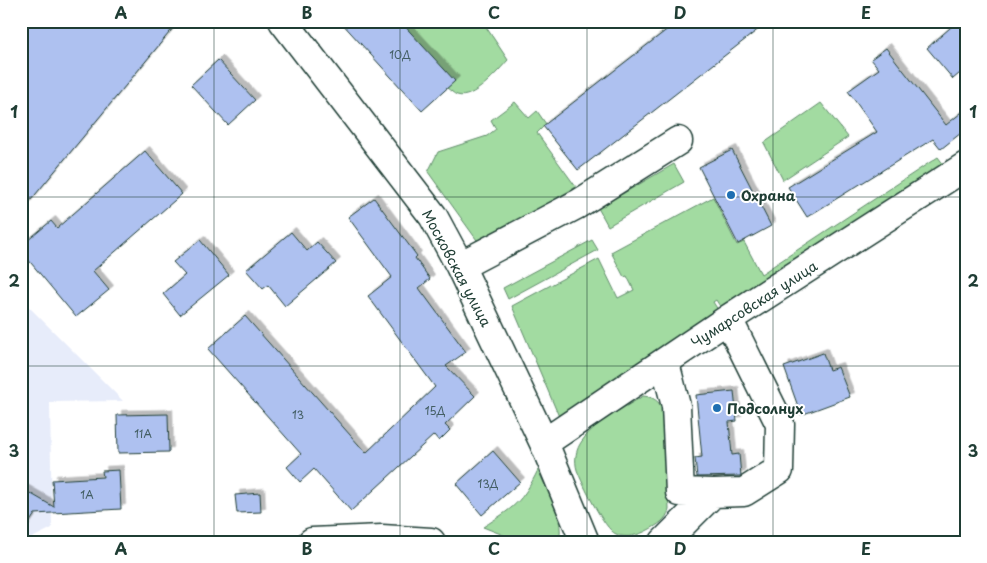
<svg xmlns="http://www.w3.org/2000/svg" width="987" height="563" viewBox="0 0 987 563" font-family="'Playpen Sans',sans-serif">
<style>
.built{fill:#e7ecfa}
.green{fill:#a2dba1;stroke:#608c6a}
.building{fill:#aec1f0;stroke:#1f3d34;filter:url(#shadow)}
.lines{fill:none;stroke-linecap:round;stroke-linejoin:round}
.minor-casing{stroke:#1f3d34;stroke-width:31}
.major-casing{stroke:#1f3d34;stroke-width:31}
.minor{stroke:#fff;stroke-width:28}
.major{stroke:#fff;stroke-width:28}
.grid{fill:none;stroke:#1f3d34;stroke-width:1;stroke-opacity:0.55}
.poi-dot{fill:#1f6fb2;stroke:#fff;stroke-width:2}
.labels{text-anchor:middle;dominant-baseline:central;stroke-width:4;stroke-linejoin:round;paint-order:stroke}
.number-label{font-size:11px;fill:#435e63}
.poi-label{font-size:14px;font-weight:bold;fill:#1f3d34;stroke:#fff;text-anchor:start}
.street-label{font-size:14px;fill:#1f3d34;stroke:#fff}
.neatline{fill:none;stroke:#1f3d34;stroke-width:2}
.grid-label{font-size:16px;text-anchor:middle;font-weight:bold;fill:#1f3d34}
</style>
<defs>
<filter id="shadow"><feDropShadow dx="4.5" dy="-4.5" stdDeviation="0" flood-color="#0004"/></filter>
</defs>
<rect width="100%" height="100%" fill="#fff"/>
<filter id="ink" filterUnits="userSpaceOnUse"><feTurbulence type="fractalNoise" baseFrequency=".02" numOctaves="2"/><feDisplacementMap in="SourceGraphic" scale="10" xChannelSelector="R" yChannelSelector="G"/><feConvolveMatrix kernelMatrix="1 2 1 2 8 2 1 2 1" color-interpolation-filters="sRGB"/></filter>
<g filter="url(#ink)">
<path class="built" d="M 21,299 L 123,401 L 50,402 L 52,528 L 24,542 L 21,542 Z"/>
<path class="green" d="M 400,21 L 482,21 L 508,60 C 498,71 473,101 457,95 C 454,94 450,90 447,88 L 454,81 Z
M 515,102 L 529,118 L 537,111 L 546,124 L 537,133 L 576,187 L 479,243 L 428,172 L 438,152 L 487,136 L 496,129 L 491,120 Z
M 821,103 L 848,137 L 783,180 L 764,143 Z
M 938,157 L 947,169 L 723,311 L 716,300 L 713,302 L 720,313 L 560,419 L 512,306 L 599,259 L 618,298 L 634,290 L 627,276 L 624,277 L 611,252 L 713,197 L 737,245 L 744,242 L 761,274 Z
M 674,164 L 684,182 L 608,226 L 598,208 Z
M 592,240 L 598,250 L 508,299 L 503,288 Z
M 643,396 C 657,397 661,404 666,417 L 669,510 C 666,520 658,525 648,530 C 639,535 626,539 616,534 C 604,529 582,483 577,470 C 574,460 576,449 582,441 C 595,421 623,409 643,396 Z
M 538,470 C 546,489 567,523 558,542 L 521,542 L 483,527 C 513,508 522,503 538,470 Z"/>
<path class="building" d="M 21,21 L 179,21 L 21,212 Z
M 340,21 L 400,21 L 455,81 L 422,111 Z
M 678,21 L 769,21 L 578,170 L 543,126 Z
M 958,21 L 966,21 L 966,68 L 953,79 L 927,48 Z
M 886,48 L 946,125 L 966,109 L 966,129 L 941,149 L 933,139 L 807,217 L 788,187 L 877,132 L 848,91 L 879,69 L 871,59 Z
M 218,60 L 255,100 L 228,125 L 191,85 Z
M 732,150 L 771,226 L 738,244 L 699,167 Z
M 145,151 L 182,194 L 93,271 L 109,290 L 76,317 L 21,251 L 21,246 L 51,221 L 57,228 Z
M 374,198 L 417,256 L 415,258 L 430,279 L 419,288 L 466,352 L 446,366 L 475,396 L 445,425 L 450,430 L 439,441 L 434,435 L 351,511 L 314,469 L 300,482 L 287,467 L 301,454 L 208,349 L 245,316 L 366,453 L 435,387 L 368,296 L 392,277 L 348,217 Z
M 291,232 L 307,251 L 317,242 L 336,263 L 285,306 L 268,285 L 263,289 L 246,270 Z
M 200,240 L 229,275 L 180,315 L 163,294 L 185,275 L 173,262 Z
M 823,353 L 829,370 L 838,367 L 850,397 L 801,415 L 784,367 Z
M 734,391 L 737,421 L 729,422 L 732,455 L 739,454 L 741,476 L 697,477 L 695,458 L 702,457 L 696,395 Z
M 168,414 L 169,452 L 118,453 L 117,415 Z
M 493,451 L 520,482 L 482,515 L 456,484 Z
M 119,470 L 121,509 L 35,514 L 21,535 L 21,488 L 54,507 L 52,480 L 103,477 L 102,471 Z
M 260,493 L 261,512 L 237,513 L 235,495 Z"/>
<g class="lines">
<g class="minor-casing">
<path id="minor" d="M 283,21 L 433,216 L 460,266 L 544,443 L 585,542
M 460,266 L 578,204 L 678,141
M 665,363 L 676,406 L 680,492 L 713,493
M 544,443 L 728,319 L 966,166
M 664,542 L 713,493 L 744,492 L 779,470 L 780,424 L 728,319"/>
</g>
<g class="major-casing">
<path id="major" d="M 312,542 L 382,539 L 431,542"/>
</g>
<use href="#minor" class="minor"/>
<use href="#major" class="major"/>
</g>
</g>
<path class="grid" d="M 214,21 L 214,542M 400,21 L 400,542M 587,21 L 587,542M 773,21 L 773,542M 21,197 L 966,197M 21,366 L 966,366"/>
<g class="poi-dot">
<circle cx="731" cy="195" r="5"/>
<circle cx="717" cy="408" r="5"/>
</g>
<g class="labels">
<g class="number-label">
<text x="400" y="54">10Д</text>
<text x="435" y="410">15Д</text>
<text x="298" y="414">13</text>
<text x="143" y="433">11А</text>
<text x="488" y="483">13Д</text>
<text x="87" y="494">1А</text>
</g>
<g class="poi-label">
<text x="741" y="195">Охрана</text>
<text x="727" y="408">Подсолнух</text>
</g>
<g class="street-label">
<text transform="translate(457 268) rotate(62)">Московская улица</text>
<text transform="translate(754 304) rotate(-33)">Чумарсовская улица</text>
</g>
</g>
<rect width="987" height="563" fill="none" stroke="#fff" stroke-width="55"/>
<rect x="28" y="28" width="932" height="508" class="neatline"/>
<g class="grid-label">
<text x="121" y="19">A</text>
<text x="307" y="19">B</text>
<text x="494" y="19">C</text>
<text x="680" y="19">D</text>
<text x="866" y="19">E</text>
<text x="14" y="118">1</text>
<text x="973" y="118">1</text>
<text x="14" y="287">2</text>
<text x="973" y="287">2</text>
<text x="14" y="457">3</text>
<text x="973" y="457">3</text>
<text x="121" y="555">A</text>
<text x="307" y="555">B</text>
<text x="494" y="555">C</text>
<text x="680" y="555">D</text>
<text x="866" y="555">E</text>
</g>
</svg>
